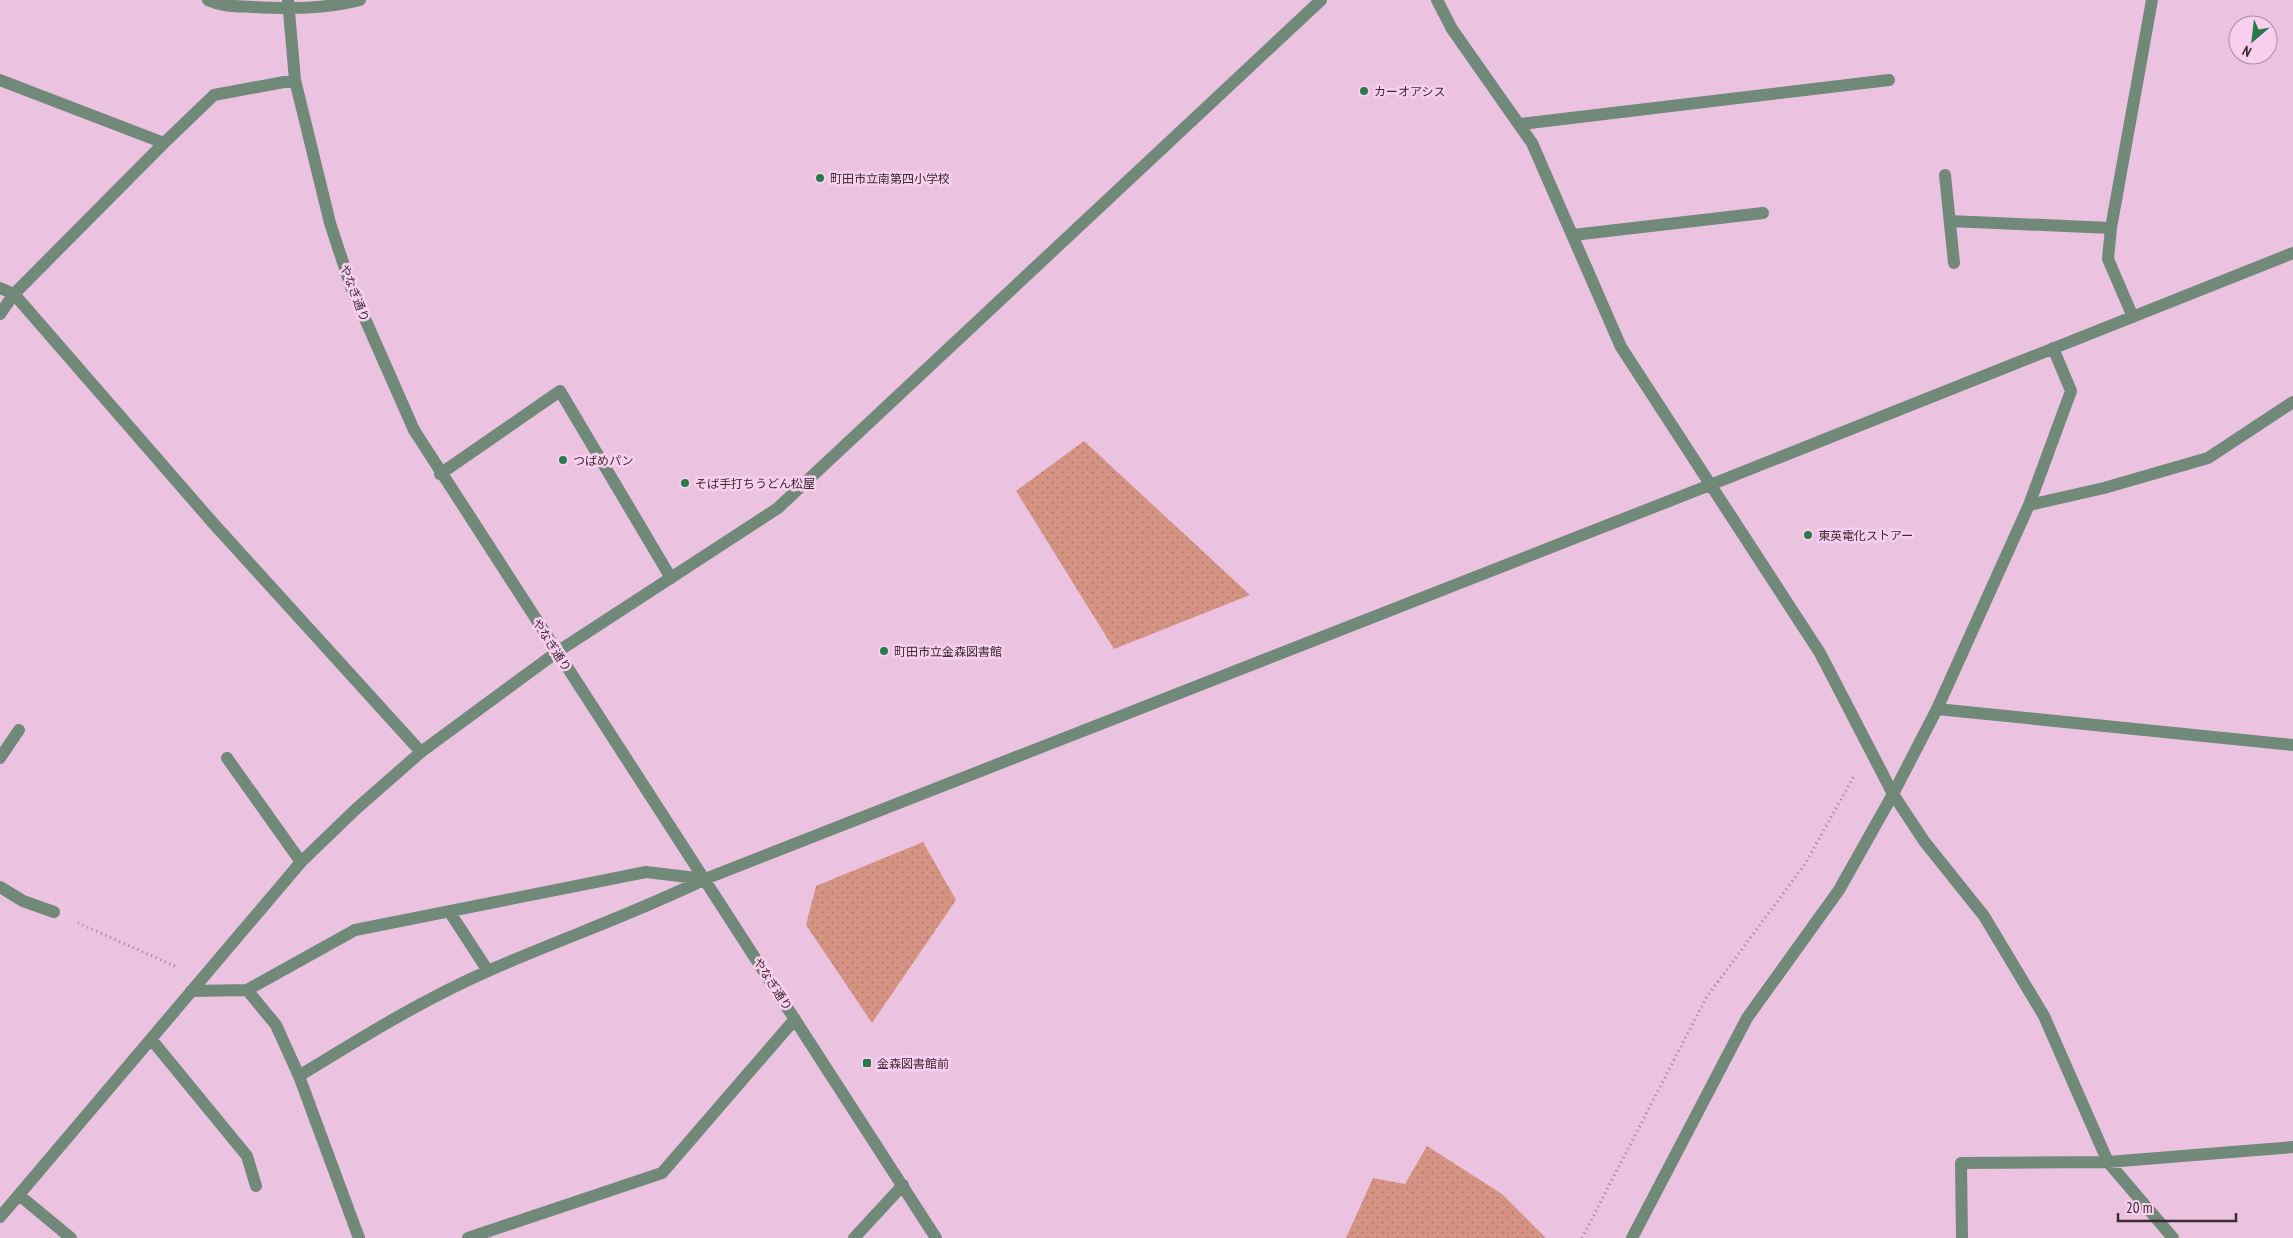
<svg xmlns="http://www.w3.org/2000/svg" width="2293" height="1238" viewBox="0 0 2293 1238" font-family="'PT Sans Narrow','Noto Sans JP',sans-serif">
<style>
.grass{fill:url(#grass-dots)}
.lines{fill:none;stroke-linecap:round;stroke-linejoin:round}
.path{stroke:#9b7f94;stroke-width:3;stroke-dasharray:1 4;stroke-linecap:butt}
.minor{stroke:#708978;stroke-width:12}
.poi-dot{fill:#287a4c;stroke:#f8d0ee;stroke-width:2}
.labels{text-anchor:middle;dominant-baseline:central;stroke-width:5;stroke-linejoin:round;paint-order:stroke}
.poi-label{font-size:12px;fill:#3a2b36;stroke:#f8d0ee;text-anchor:start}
.street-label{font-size:12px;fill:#3a2b36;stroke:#f8d0ee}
</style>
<defs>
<pattern id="grass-dots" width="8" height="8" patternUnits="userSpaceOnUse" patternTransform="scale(1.25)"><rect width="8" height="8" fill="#d59483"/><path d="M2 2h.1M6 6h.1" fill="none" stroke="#ae796c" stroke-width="1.8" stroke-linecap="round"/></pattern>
</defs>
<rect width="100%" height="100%" fill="#ebc3e1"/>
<path class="grass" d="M 1084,441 L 1250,595 L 1114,649 L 1016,491 Z
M 923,842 L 956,900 L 872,1023 L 806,925 L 816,886 Z
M 1427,1146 L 1502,1194 L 1546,1238 L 1346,1238 L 1373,1178 L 1405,1184 Z"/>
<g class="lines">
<path class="path" d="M 78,923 L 177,967
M 1582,1238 L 1706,998 L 1805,864 L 1854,776"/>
<path class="minor" d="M 208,0 C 223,7 237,6 253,7 C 290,9 325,9 360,0
M 288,0 L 295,80 L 330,223 L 351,287 L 414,430 L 936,1238
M 1437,0 L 1452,29 L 1532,143 L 1621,347 L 1820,653 L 1893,794 L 1924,841 L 1984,916 L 2044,1016 L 2108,1162 L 2173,1238
M 0,80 L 164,143
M 1521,124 L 1889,80
M 1945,175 L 1954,263
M 1950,221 L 2111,228
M 1573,235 L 1763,213
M 0,288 L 14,294 L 213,523 L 421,752
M 0,314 L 14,294 L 164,143 L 214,95 L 295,80
M 2133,317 L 2108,259 L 2111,228 L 2152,0
M 2053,348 L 2071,391 L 2029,505 L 1937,709 L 2293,745
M 440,474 L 560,391 L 671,578
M 2029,505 L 2104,488 L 2208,458 L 2293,402
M 0,758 L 19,730
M 227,758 L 301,862
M 0,887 L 23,901 L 54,912
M 449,911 L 488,971
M 247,990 L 276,1025 L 299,1076 L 359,1238
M 191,991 L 247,990 L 355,930 L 646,872 L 705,879
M 151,1039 L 247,1156 L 256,1186
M 299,1076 C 361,1038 422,1000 488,971 C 560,939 634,914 705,879 L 1710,485 L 2293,253
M 19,1195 L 71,1238
M 0,1217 L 301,862 L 356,809 L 421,752 L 557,652 L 778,508 L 1321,0
M 468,1238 L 662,1173 L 795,1019
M 854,1238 L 903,1185
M 1632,1238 L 1747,1018 L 1839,890 L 1893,794 L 1937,709
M 1962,1238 L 1961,1163 L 2108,1162 L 2293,1147"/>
</g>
<g class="poi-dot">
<circle cx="1364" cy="91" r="5"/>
<circle cx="820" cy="178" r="5"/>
<circle cx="563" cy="460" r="5"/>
<circle cx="685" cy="483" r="5"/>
<circle cx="1808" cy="535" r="5"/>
<circle cx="884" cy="651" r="5"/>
<rect x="862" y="1058" width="10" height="10" rx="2.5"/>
</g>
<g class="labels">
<g class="poi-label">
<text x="1374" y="91">カーオアシス</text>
<text x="830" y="178">町田市立南第四小学校</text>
<text x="573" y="460">つばめパン</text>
<text x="695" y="483">そば手打ちうどん松屋</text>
<text x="1818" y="535">東英電化ストアー</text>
<text x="894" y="651">町田市立金森図書館</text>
<text x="877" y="1063">金森図書館前</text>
</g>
<g class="street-label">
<text transform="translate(355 293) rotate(69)">やなぎ通り</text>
<text transform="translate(552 645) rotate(57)">やなぎ通り</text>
<text transform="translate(773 984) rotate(57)">やなぎ通り</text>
</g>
</g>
<g transform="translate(2253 40) rotate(208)"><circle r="24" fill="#f8d0ee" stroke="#ac8ea4"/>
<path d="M0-4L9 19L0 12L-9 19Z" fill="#287a4c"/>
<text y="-8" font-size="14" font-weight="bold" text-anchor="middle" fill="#3a2b36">N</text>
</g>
<path d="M2118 1213v8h118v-8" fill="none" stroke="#3a2b36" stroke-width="2.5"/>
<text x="2126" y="1213" font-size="15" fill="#3a2b36" stroke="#f8d0ee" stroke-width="4" paint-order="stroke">20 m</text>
</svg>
